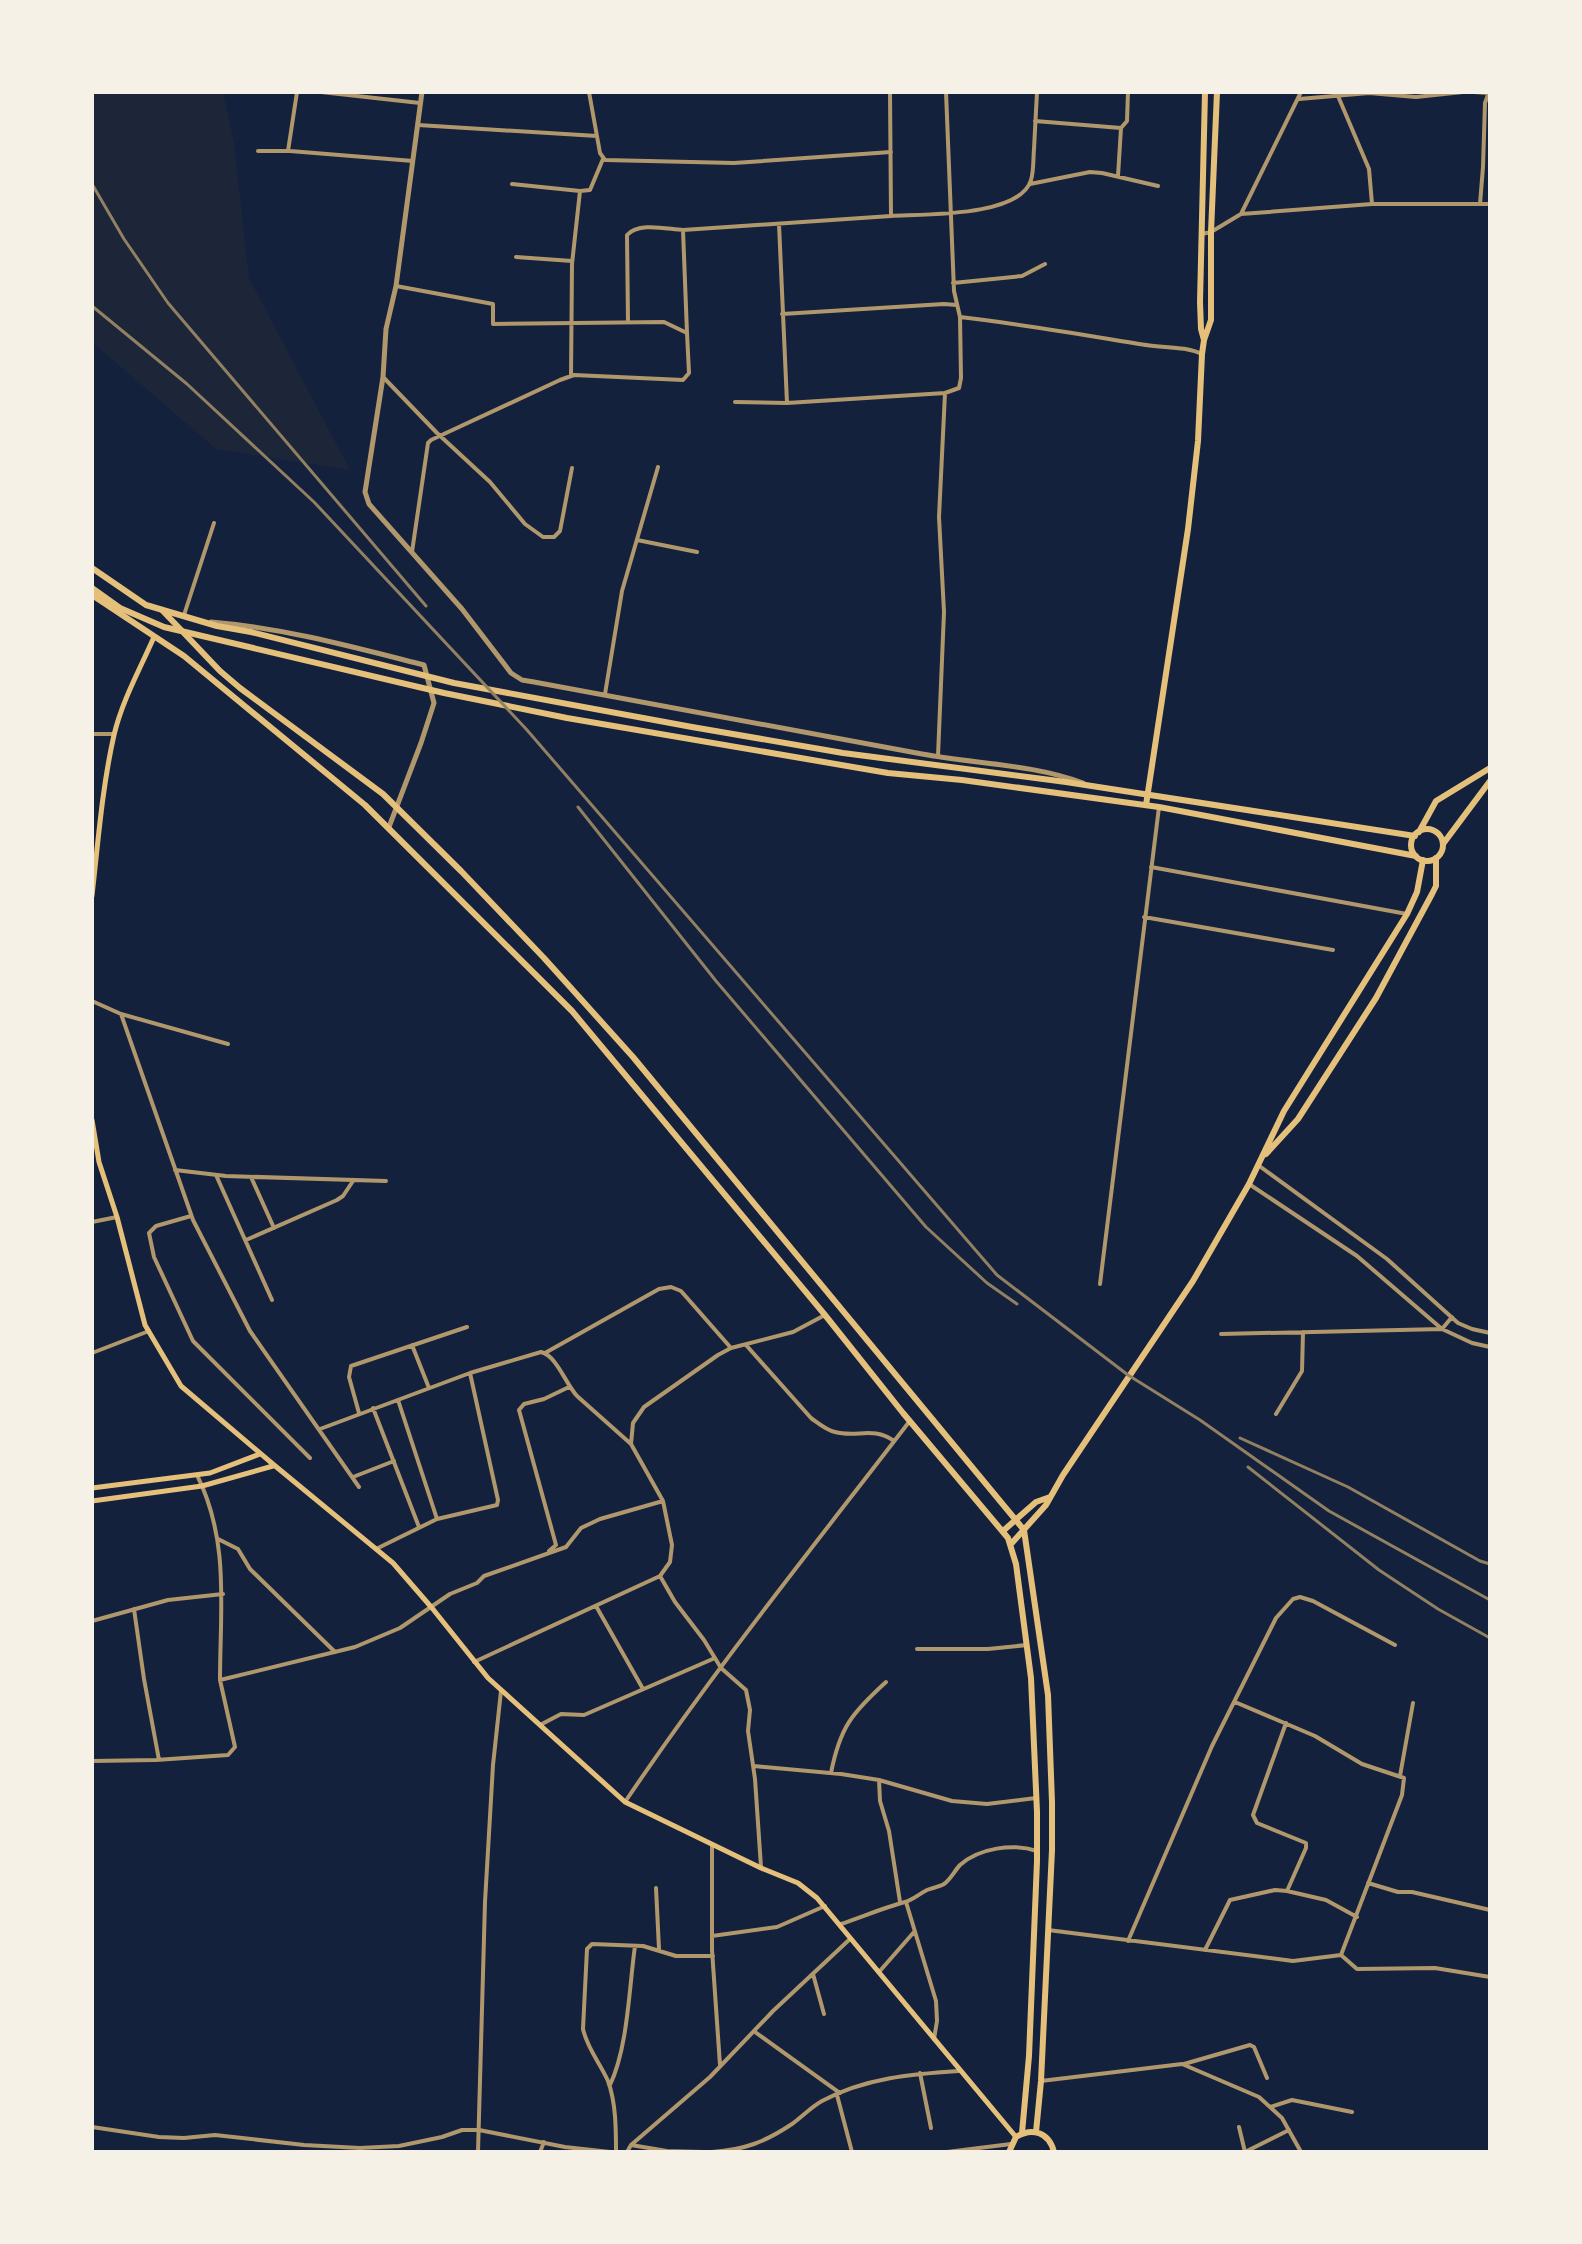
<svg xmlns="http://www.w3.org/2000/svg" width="1582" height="2244" viewBox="0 0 1582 2244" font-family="'Asap Condensed',sans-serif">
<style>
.green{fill:#1d2539}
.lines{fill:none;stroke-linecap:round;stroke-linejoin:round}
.minor{stroke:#b1986c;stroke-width:4}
.tertiary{stroke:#b1986c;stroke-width:5}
.secondary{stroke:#e5c07b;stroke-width:5}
.primary{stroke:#e5c07b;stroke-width:6}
.trunk{stroke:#e5c07b;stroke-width:6}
.rail{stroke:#918062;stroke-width:3}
</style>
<rect width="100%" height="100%" fill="#14213d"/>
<path class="green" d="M 92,92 L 223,92 L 234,143 L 249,278 L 350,470 L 216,449 L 92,342 Z"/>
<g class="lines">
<path class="minor" d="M 321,92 L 420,103
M 589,92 L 600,153 L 605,160 L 734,163 L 891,152
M 1474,92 L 1488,93
M 1338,96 L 1369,169 L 1372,204
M 1299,99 L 1369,93 L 1416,97 L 1463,92
M 1035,121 L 1121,128 L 1127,121 L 1128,92
M 418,125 L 597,136
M 258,151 L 290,151 L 413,161
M 288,151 L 297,92
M 1118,176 L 1121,128
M 512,184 L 580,191 L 590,190 L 603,159
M 1030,184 L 1090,172 L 1102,173 L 1158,186
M 1480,204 L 1483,167 L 1485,103 L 1489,92
M 1241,214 L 1301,92
M 891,216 C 924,214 1020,217 1031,180 C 1034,170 1033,159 1034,149 C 1035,130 1036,111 1037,92
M 779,224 L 787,403
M 1202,234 L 1211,232 L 1241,214 L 1372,204 L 1490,204
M 516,257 L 572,261
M 953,283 L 1022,276 L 1045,264
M 396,286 L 493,304 L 493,324 L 664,322 L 687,333 L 683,230 L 891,216 L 890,92
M 782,314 L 944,304 L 957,305
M 960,317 C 1022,324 1084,335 1146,345 C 1165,348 1185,346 1202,354
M 628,322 L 627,235 C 639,222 666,229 683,230
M 571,376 L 572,264 L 580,191
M 384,378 L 437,433 L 490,482 L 525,524 L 543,537 L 554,537 L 560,531 L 572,468
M 735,402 L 787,403 L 945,393 L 959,388 L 961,378 L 960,317 L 954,291 L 946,92
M 637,540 L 697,552
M 412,552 L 428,443 L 431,440 L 560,380 L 574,375 L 683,380 L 689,373 L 687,333
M 184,615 L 214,523
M 605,694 L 622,591 L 658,467
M 92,734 L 114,734
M 938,756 L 944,612 L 939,517 L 945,393
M 1151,867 L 1407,914
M 1144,917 L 1333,950
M 92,1001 L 121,1014 L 228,1044
M 121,1014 L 193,1220 L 250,1331 L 359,1487
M 1258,1165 L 1387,1259 L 1458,1323 L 1472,1329 L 1490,1333
M 175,1170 L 226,1176 L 386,1181
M 216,1175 L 272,1300
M 251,1177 L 274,1228
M 1249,1184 L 1357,1256 L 1442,1329 L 1472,1343 L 1490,1347
M 191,1216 L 156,1226 L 149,1233 L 154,1257 L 193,1341 L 310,1458
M 92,1222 L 117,1217
M 246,1240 L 337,1200 L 343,1196 L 353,1181
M 1100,1284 L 1159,807
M 1221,1334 L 1442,1329 L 1452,1317
M 412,1345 L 429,1388
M 746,1345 L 811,1418 C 818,1423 826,1430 835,1432 C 857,1438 873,1426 894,1441
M 92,1353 L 149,1331
M 545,1353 L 659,1289 L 671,1287 L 681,1291 L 731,1348
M 398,1400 L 437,1519
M 373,1408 L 419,1527
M 359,1413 L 349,1377 L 351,1366 L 467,1327
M 1276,1414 L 1302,1371 L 1303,1332
M 320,1429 L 470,1373 L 541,1352 C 557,1356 565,1383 577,1396 L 631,1444
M 197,1475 C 230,1542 220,1608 220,1680
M 353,1477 L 394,1461
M 218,1539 L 238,1549 L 250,1569 L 335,1652
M 376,1549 L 437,1519 L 497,1505 L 498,1500 L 470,1373
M 549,1551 L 556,1545 L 519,1410 L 524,1404 L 544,1399 L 569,1387
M 660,1576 L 675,1602 L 704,1640 L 721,1668 L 746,1690 L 750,1710 L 748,1731 L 755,1779 L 761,1867
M 596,1606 L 643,1689
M 134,1609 L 144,1679 L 159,1760
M 92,1621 L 168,1600 L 223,1594
M 917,1649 L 988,1649 L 1027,1645
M 474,1662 L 660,1576 L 670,1562 L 672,1545 L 663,1501 L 631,1444 L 633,1423 L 644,1407 L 718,1355 L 731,1348 L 793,1332 L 825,1315
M 1286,1723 L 1253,1815 L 1257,1823 L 1306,1843 L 1306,1848 L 1287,1891
M 540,1725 L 561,1714 L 584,1715 L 715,1658
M 92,1761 L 156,1760 L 228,1755 L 235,1747 L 220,1680 L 355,1647 L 400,1628 L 450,1594 L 477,1583 L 484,1576 L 566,1547 L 581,1528 L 600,1519 L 663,1501
M 754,1766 L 841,1774 L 879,1780 L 952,1801 L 987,1804 L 1036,1798
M 831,1773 C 840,1727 852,1713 886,1682
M 1400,1776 L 1413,1703
M 879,1780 L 880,1801 L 889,1831 L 900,1902
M 625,1802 C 714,1670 813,1547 909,1422
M 712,1844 L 712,1950 L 720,2065
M 1368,1883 L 1398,1892 L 1412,1892 L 1490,1910
M 656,1888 L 659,1949
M 906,1902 L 936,2001 L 937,2021 L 934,2039
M 841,1924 C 862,1917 883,1908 905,1902 C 913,1900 919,1894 927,1890 C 932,1888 939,1887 944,1884 C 951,1879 955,1870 960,1865 C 979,1848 1013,1843 1037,1851
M 1048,1930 L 1293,1961 L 1341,1955 L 1402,1795 L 1404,1778 L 1362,1764 L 1315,1736 L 1235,1702
M 712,1936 L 777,1927 L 825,1906
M 1128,1941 L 1212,1746 L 1276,1618 L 1293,1599 L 1300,1597 L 1313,1601 L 1395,1645
M 1205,1950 L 1230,1900 L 1275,1890 L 1287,1891 L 1326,1900 L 1357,1917
M 1341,1955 L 1357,1969 L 1435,1968 L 1490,1977
M 879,1972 L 914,1932
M 813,1974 L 824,2014
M 755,2032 L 840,2093
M 1184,2064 L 1250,2045 L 1254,2047 L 1267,2078
M 920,2073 L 931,2128
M 1041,2081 L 1182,2064 L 1259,2097 L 1282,2118 L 1301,2152
M 610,2085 C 628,2047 629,1988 635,1946
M 837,2095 L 852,2152
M 1270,2107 L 1292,2100 L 1352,2112
M 92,2127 L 159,2137 L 184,2138 L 215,2135 L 304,2145 L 360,2148 L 399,2146 L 442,2137 L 462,2130 L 479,2130 L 565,2147 L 610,2152
M 1239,2127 L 1245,2152
M 631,2145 L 710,2077 L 773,2011 L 850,1939
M 478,2152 L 485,1902 L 493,1765 L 501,1691
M 540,2152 L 544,2142
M 616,2152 C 616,2129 616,2103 608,2081 C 600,2063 587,2048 583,2029 L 587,1949 L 592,1944 L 643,1946 L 676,1956 L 713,1956
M 627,2152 L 631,2145 L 667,2151 L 703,2152
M 712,2152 C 744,2150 765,2142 792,2124 C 802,2117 811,2107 822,2101 C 865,2078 911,2074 959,2071
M 947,2152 L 1011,2144
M 1245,2152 L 1289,2130"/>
<path class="tertiary" d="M 422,92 L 396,286 L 386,329 L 383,377 L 365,492 L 369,504 L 462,609 L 511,673 L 522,680 L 534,682 C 664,705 793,730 922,754 C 976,764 1032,764 1083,783
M 211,622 C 284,628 353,647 424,665 L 434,703 L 421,743 L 389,827"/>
<path class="secondary" d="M 92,896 C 98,843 102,788 114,735 C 122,701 140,669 154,637
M 92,1120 L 99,1162 L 117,1217 L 145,1325 L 181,1386 L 274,1465 L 393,1563 L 432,1608 L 488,1678 L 625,1802 L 761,1868 L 798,1883 L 817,1898 L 1016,2137
M 92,1488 L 210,1473 L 260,1454
M 92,1501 L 202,1486 L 273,1466"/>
<path class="primary" d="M 1204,340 L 1201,329 L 1200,302 L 1205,92
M 92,595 L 184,656 L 365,805 L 572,1011 L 825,1315 L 903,1413 L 1008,1538 L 1016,1564 L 1031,1678 L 1037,1812 L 1037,1861 L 1029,2056 L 1022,2133
M 162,610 L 220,671 L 240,688 L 383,794 L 461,871 L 544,958 L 633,1057 L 1024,1530 L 1048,1695 L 1052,1802 L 1052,1850 L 1041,2081 L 1036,2132
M 1146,805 L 1188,529 L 1198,441 L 1202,354 L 1204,340 L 1211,320 L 1211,232 L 1217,92
M 1266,1154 L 1298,1119 L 1376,998 L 1432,894 L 1436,886 L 1436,858
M 1003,1531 L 1036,1502 L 1050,1497
M 1011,1544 L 1046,1505 L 1063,1475 L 1193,1281 L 1249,1184 L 1284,1111 L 1407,914 L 1417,892 L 1423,860
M 1009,2152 L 1016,2137 C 1032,2127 1049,2132 1054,2152"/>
<path class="trunk" d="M 92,568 L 146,605 L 217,626 L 251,632 L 454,683 L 692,727 L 843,753 L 1066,782 L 1415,836
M 92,588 L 120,608 L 164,627 L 444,693 L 567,718 L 888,773 L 962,780 L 1159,807 L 1416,856
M1411 845a16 16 0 1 1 32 0a16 16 0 1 1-32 0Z
M 1419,832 L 1436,801 L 1490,768
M 1443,844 L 1490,781"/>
<path class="rail" d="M 92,184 L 124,239 L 168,303 L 426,606
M 92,306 L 187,384 L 314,502 L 527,730 L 997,1275 L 1128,1375 L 1200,1420 L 1329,1511 L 1490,1600
M 578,807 L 716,981 L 926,1227 L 987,1283 L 1017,1304
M 1240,1438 L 1348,1487 L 1480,1561 L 1490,1564
M 1248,1467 L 1379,1570 L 1438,1609 L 1490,1638"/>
</g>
<rect width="1582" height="2244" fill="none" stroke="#f6f1e7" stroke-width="188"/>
</svg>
